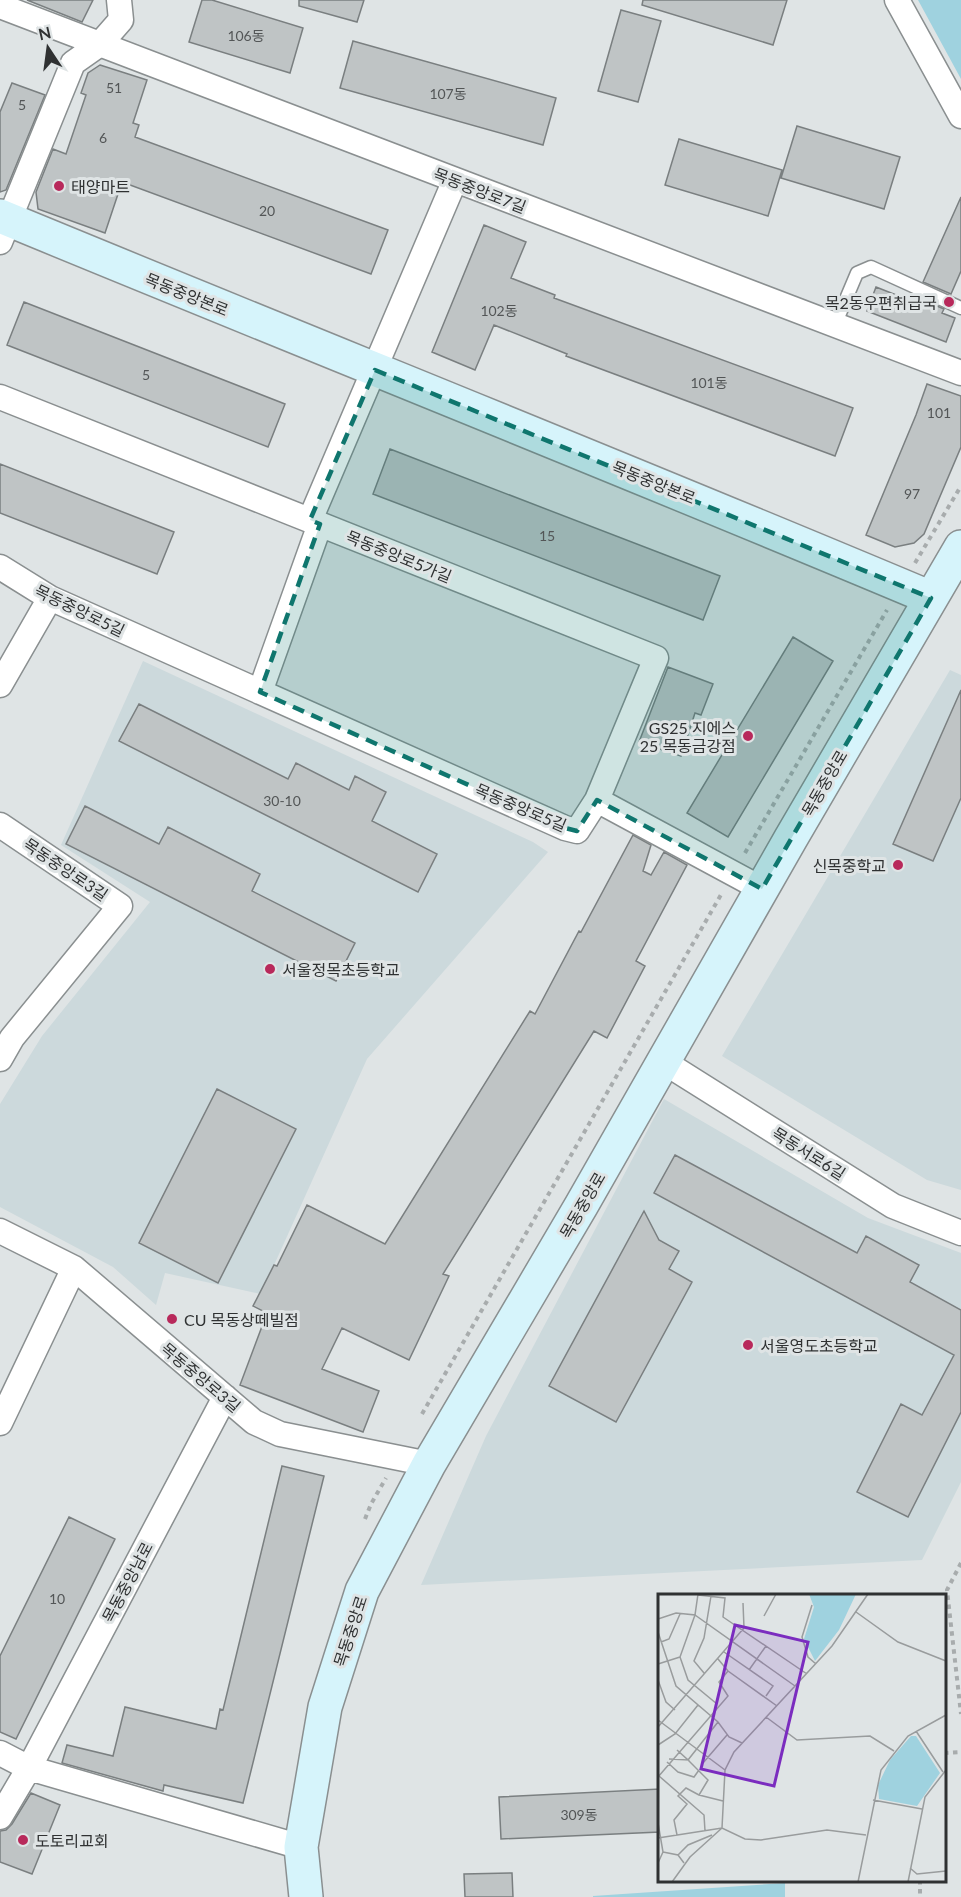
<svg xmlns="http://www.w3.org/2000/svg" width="961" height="1897" viewBox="0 0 961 1897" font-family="Lato,'Noto Sans KR',sans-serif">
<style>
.built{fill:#ccd9dc}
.green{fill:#9fd2df}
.building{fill:#bfc4c5;stroke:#7a7f80;stroke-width:1.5}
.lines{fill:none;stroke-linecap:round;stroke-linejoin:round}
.lane-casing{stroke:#8a8f90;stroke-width:15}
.street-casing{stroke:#8a8f90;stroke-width:27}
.secondary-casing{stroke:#8a8f90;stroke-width:36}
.path{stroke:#a8acad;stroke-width:4;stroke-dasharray:4.5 4.5;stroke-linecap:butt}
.lane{stroke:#fff;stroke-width:12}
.street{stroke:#fff;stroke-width:24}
.secondary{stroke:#d6f4fb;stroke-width:33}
.marked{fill:#0f766e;fill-opacity:0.2;stroke:#0f766e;stroke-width:4.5;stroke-dasharray:12 8;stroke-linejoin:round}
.poi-dot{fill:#b8295b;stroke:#dfe4e5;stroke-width:2}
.labels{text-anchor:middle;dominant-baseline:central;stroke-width:6;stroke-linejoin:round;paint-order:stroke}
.number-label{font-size:14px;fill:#535657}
.poi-label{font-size:16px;fill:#2f3132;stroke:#dfe4e5;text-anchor:start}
.street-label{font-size:16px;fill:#2f3132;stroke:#dfe4e5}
.inset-road{fill:none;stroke:#999c9d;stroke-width:1.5}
.view{fill:#7b2cbf;fill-opacity:0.15;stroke:#7b2cbf;stroke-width:3}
.inset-edge{fill:none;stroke:#2f3132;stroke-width:3}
</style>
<rect width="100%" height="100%" fill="#dfe4e5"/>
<path class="built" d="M 143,661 L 533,842 L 548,852 L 367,1059 L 261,1294 L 165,1273 L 156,1305 L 113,1267 L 0,1207 L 0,1104 L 42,1036 L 150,902 L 61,845 Z
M 950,670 L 961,675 L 961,1190 L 927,1180 L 722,1056 Z
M 664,1099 L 868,1218 L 961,1253 L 961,1482 L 922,1560 L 421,1585 L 486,1436 Z"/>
<path class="green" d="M 918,0 L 961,0 L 961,79 Z
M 785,1883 L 785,1897 L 593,1897 L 593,1896 Z"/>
<path class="building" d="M 27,0 L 93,0 L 82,22 Z
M 202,0 L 212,0 L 303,28 L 290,73 L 189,42 Z
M 299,0 L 364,0 L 357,22 L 299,6 Z
M 643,0 L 787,0 L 773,45 L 642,5 Z
M 621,10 L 661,21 L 638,102 L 598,91 Z
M 353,41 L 556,98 L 543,145 L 340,88 Z
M 100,65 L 147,80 L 133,123 L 139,125 L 135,137 L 388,230 L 371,274 L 122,182 L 105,233 L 38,209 L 36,192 L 53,149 L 66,154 L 86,95 L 81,93 L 88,73 Z
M 12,83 L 45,95 L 6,190 L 0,192 L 0,112 Z
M 797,126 L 900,157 L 884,209 L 781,178 Z
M 679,139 L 782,170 L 768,216 L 665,185 Z
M 961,197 L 961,271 L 951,294 L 923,282 Z
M 484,225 L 526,242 L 511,278 L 555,295 L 554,298 L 853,408 L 835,456 L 566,356 L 567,354 L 494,325 L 475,370 L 432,352 Z
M 876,287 L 914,302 L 916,297 L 944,309 L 942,313 L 955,318 L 946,342 L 867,311 Z
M 24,302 L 285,404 L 268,447 L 7,345 Z
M 927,384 L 961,396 L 961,447 L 924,534 L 914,543 L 895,547 L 866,535 L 916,415 Z
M 390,449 L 720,576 L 703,620 L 373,494 Z
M 0,464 L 174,532 L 157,574 L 0,513 Z
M 793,637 L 833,661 L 728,837 L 687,813 Z
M 668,667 L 713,684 L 701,715 L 695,713 L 681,756 L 639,742 Z
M 961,690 L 961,798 L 933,861 L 893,844 Z
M 139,704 L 288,779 L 296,763 L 349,790 L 355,776 L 386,792 L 372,821 L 437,854 L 418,892 L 119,741 Z
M 85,806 L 159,844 L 168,827 L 260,874 L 252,891 L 355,943 L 336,981 L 66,844 Z
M 633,835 L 651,845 L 643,871 L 651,875 L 664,852 L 687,865 L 636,961 L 645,966 L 607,1038 L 594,1031 L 443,1274 L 449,1276 L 409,1360 L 342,1328 L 322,1369 L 379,1391 L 363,1432 L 240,1385 L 267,1313 L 253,1306 L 274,1265 L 277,1266 L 307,1205 L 385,1244 L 530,1011 L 535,1014 L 579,931 L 581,932 Z
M 217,1089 L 296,1129 L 218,1283 L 139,1243 Z
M 675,1155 L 857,1253 L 866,1236 L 919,1265 L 910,1282 L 961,1310 L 961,1412 L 908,1517 L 857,1492 L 901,1404 L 922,1415 L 954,1355 L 654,1193 Z
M 644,1211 L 659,1240 L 679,1251 L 669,1269 L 692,1282 L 616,1422 L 549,1386 Z
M 282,1466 L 324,1476 L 243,1803 L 164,1785 L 163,1791 L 62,1763 L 67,1745 L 113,1756 L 125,1707 L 216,1729 L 220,1709 L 223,1710 Z
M 69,1517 L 115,1539 L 16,1739 L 0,1732 L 0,1656 Z
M 660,1789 L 660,1832 L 501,1839 L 499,1797 Z
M 31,1793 L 60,1805 L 32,1874 L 0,1862 L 0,1831 L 6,1830 L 12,1824 Z
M 512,1873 L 513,1897 L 465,1897 L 464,1874 Z"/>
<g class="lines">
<g class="lane-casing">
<path id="lane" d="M 835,325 L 857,273 L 871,267 L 961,308"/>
</g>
<g class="street-casing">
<path id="street" d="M 897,0 L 961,116
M 0,6 L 961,373
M 0,242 L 73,63 L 100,44 L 121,20 L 119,0
M 0,397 L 656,658 L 597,800
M 310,520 L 455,180
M 0,567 L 50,598 L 565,828 L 577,831 L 597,800 L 762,889
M 0,685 L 50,598
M 260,692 L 320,524
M 0,825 L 120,906 L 12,1038 L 0,1059
M 664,1062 L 893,1206 L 961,1233
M 0,1231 L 74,1268 L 254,1422 L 280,1434 L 429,1464
M 0,1423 L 74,1268
M 0,1753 L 29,1768 L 301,1847
M 0,1817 L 29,1768 L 225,1397"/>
</g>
<g class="secondary-casing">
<path id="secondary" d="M 0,216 C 310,344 622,468 931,598
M 306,1897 L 301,1847 L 325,1707 L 362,1591 L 429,1464 L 581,1206 L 791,838 L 961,547"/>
</g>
<path class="path" d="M 915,563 L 961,486
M 745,853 L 887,610
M 422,1414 L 722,893
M 365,1519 L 371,1504 L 386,1478
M 961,1563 L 947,1590 L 961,1714
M 944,1753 L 961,1752
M 920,1880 L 920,1897"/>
<use href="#lane" class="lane"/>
<use href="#street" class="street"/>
<use href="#secondary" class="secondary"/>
</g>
<path class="marked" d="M 375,370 L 931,598 L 762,889 L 597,800 L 577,831 L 565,828 L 260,692 L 320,524 L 310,520 Z"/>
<g class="poi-dot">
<circle cx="59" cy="186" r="6"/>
<circle cx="949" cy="302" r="6"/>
<circle cx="748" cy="736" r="6"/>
<circle cx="898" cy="865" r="6"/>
<circle cx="270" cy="969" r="6"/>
<circle cx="172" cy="1319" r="6"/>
<circle cx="748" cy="1345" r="6"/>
<circle cx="23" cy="1840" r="6"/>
</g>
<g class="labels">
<g class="number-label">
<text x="246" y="35">106동</text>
<text x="114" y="87">51</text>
<text x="448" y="93">107동</text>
<text x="22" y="104">5</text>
<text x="103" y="137">6</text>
<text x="267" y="210">20</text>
<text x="499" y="310">102동</text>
<text x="146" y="374">5</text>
<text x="709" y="382">101동</text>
<text x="939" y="412">101</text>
<text x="912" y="493">97</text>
<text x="547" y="535">15</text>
<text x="282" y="800">30-10</text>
<text x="57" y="1598">10</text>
<text x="579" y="1814">309동</text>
</g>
<g class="poi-label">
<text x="71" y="186">태양마트</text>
<text x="937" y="302" text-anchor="end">목2동우편취급국</text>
<text x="736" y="727" text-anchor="end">GS25 지에스<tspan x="736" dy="18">25 목동금강점</tspan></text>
<text x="886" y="865" text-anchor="end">신목중학교</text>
<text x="282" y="969">서울정목초등학교</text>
<text x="184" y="1319">CU 목동상떼빌점</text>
<text x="760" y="1345">서울영도초등학교</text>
<text x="35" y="1840">도토리교회</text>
</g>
<g class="street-label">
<text transform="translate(480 190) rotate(21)">목동중앙로7길</text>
<text transform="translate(187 294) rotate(22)">목동중앙본로</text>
<text transform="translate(654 482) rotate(22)">목동중앙본로</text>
<text transform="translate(399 556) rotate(22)">목동중앙로5가길</text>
<text transform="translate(80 610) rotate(26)">목동중앙로5길</text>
<text transform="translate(824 783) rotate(-60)">목동중앙로</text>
<text transform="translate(521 807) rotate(23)">목동중앙로5길</text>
<text transform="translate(66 869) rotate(34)">목동중앙로3길</text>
<text transform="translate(809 1153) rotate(32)">목동서로6길</text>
<text transform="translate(582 1205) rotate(-60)">목동중앙로</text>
<text transform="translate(201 1377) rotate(40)">목동중앙로3길</text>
<text transform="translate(127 1582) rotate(-62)">목동중앙남로</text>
<text transform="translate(350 1631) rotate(-72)">목동중앙로</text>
</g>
</g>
<g transform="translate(658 1594)">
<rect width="288" height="288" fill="#dfe4e5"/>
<path d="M 151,0 L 198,0 L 181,36 L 157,67 L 146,45 L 156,13 ZM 253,142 L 258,142 L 282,179 L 259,212 L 221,205 L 220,191 L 232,166 Z" fill="#9fd2df"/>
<path class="inset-road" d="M 40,0 L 37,21 L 137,92M 40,1 L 67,4 L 65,23 L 149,80M 154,11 L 144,43 L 150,63 L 158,70M 198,18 L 240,48 L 288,67M 106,22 L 118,0M 0,25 L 18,19 L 37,21 L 22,63 L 30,86 L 59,110M 0,38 L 18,92 L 60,128 L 71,143 L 84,149M 3,48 L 11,45 L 22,20M 66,58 L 115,92 L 108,102M 60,65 L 70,77 L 119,112M 0,70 L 22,63M 91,76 L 108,52M 46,79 L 36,67 L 46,44 L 53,2M 0,86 L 8,108 L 17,116M 108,123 L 139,146 L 212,142 L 236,157M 0,126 L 67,176M 60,128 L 30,166 L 50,186 L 41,201 L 65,207M 0,133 L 86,34 L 85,9M 258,137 L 285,178M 0,151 L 17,140 L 40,111M 11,165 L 30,166 L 19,156M 9,168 L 20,178 L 36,183 L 41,176M 45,169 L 69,141M 1,182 L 46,221 L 47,237M 0,183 L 70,102 L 61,88 L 70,77M 215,206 L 264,215M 0,229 L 5,258 L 0,269M 19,241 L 16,226 L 29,210 L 20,202 L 28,194 L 41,201M 0,244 L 64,234 L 87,245 L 103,246 L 169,236 L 208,241M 5,258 L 20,261 L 26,269M 20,261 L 30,251 L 54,241M 252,274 L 259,280 L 288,277M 14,288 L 32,263 L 64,234 L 67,176 L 76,158 L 174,52 L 210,0M 200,288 L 223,176 L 250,142 L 288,121M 250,288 L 267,203 L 288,176"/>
<path class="view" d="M 77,31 L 150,48 L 116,192 L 43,175 Z"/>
<rect width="288" height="288" class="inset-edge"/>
</g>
<g transform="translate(48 48) rotate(347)" stroke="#dfe4e5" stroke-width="4.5" paint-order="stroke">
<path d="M0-4.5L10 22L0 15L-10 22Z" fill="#2f3132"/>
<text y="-9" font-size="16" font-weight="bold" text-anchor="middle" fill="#2f3132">N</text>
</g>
</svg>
